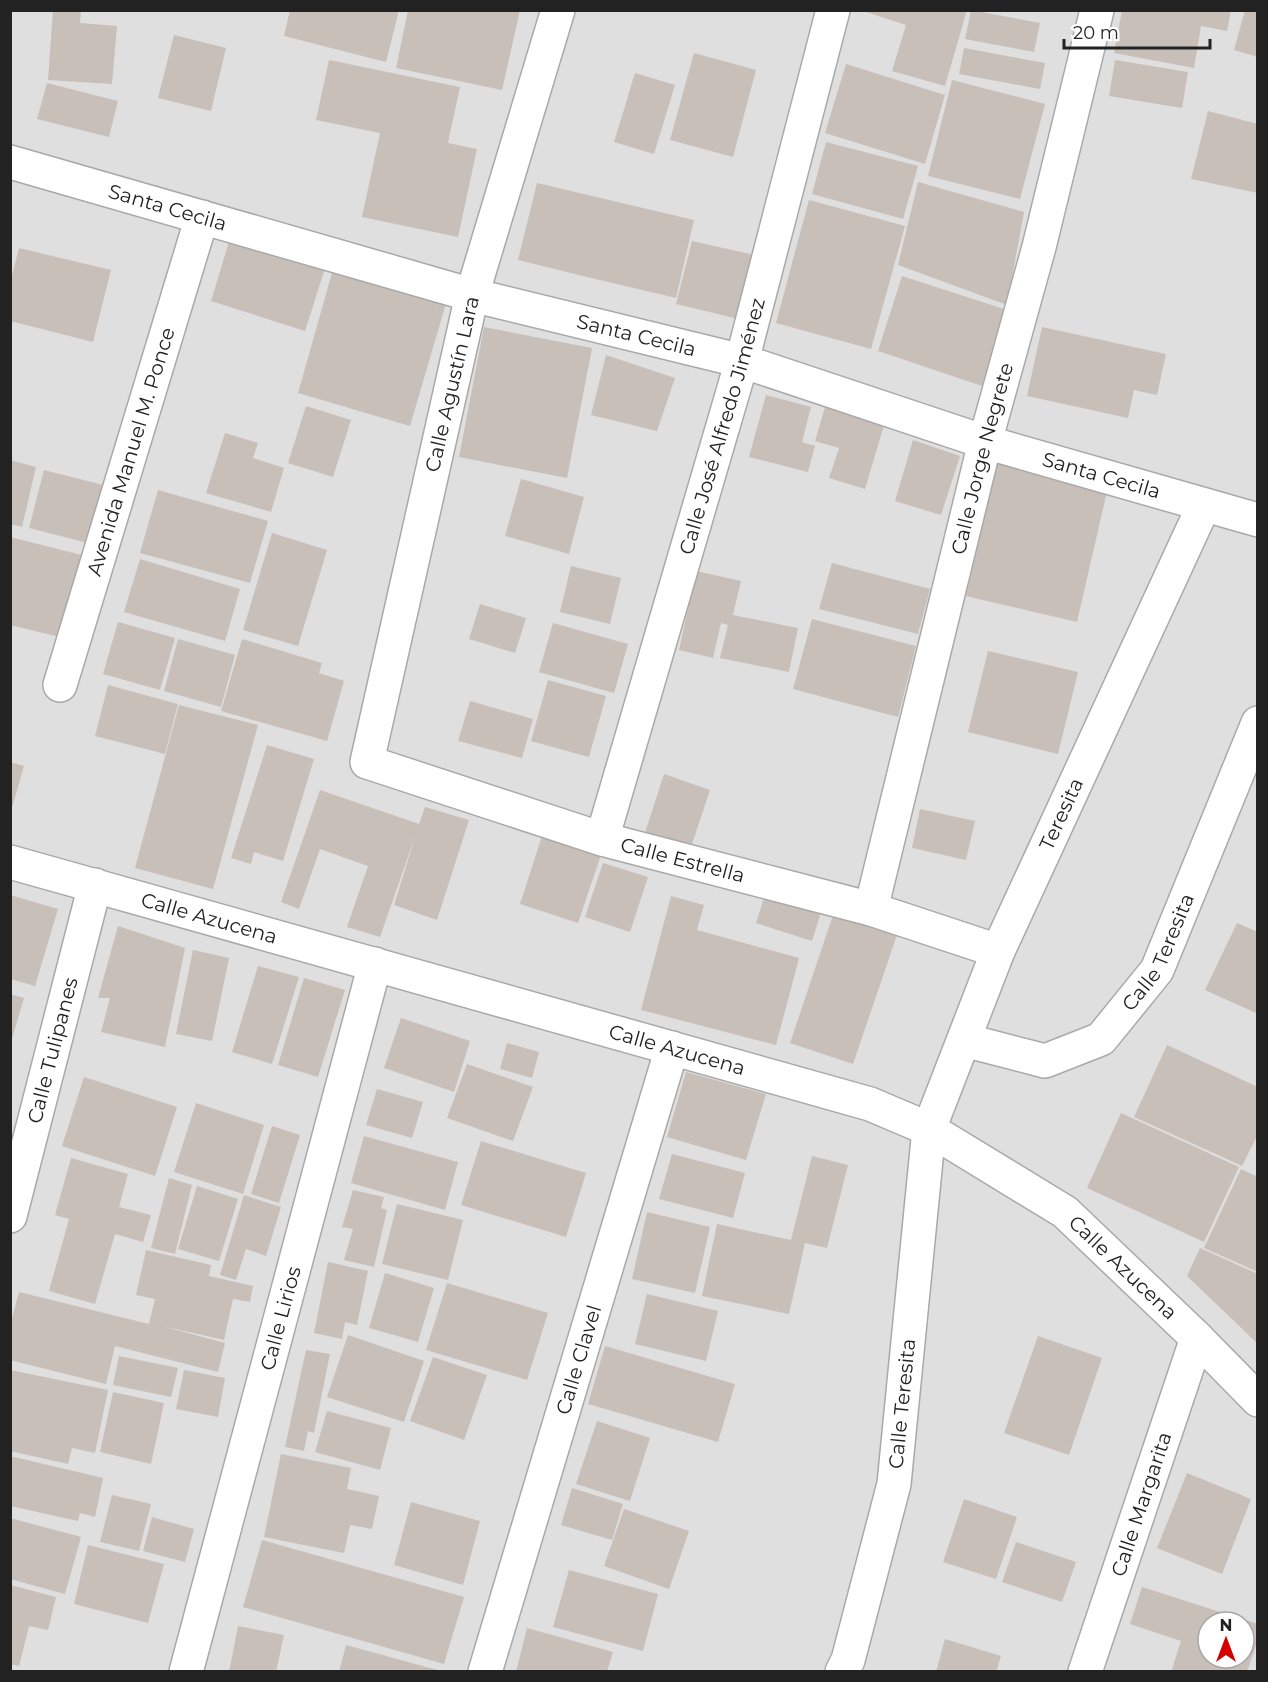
<svg xmlns="http://www.w3.org/2000/svg" width="1268" height="1682" viewBox="0 0 1268 1682" font-family="Montserrat,sans-serif">
<style>
.residential{fill:#e0dfdf;fill-rule:evenodd}
.building{fill:#c7bfb8;fill-rule:evenodd}
.lines{fill:none;stroke-linecap:round;stroke-linejoin:round}
.street-casing{stroke:#a9a9a9;stroke-width:36}
.street{stroke:#fff;stroke-width:33}
.labels{text-anchor:middle;dominant-baseline:central;stroke-width:6;stroke-linejoin:round;paint-order:stroke}
.street-label{font-size:20px;fill:#222;stroke:#fff}
</style>
<rect width="100%" height="100%" fill="#f2efe9"/>
<path class="residential" d="M 11,11 L 1257,11 L 1257,1671 L 11,1672 ZM 1208,1622 L 1244,1622 L 1244,1658 L 1208,1658 Z"/>
<path class="building" d="M 53,10 L 81,10 L 80,23 L 117,26 L 112,84 L 48,80 Z
M 290,10 L 399,10 L 386,62 L 284,36 Z
M 408,10 L 520,10 L 502,90 L 396,68 Z
M 860,10 L 967,10 L 945,86 L 892,71 L 906,25 Z
M 971,10 L 1040,23 L 1034,52 L 965,39 Z
M 1122,10 L 1231,10 L 1227,31 L 1201,26 L 1194,68 L 1114,53 Z
M 1245,10 L 1258,10 L 1258,57 L 1234,50 Z
M 174,35 L 226,48 L 211,111 L 158,98 Z
M 964,48 L 1045,63 L 1040,89 L 959,74 Z
M 694,53 L 756,70 L 733,157 L 670,140 Z
M 329,60 L 460,87 L 448,143 L 477,149 L 458,237 L 362,217 L 380,133 L 316,120 Z
M 1115,60 L 1188,72 L 1182,108 L 1109,96 Z
M 846,64 L 945,95 L 925,164 L 825,133 Z
M 635,73 L 675,85 L 654,154 L 614,142 Z
M 952,80 L 1045,104 L 1020,199 L 928,176 Z
M 47,83 L 118,101 L 109,137 L 37,119 Z
M 1208,111 L 1258,124 L 1258,193 L 1191,179 Z
M 826,142 L 918,166 L 903,219 L 812,194 Z
M 918,182 L 1024,212 L 1007,305 L 898,265 Z
M 537,183 L 694,220 L 676,298 L 583,276 L 588,256 L 583,276 L 518,260 Z
M 809,200 L 905,226 L 871,349 L 776,323 Z
M 231,235 L 326,265 L 305,331 L 211,301 Z
M 692,241 L 759,256 L 743,320 L 676,304 Z
M 19,248 L 111,270 L 93,342 L 10,321 L 10,283 Z
M 334,266 L 447,300 L 410,426 L 298,393 Z
M 902,276 L 1007,310 L 982,386 L 878,351 Z
M 484,327 L 592,348 L 567,478 L 459,457 Z
M 1042,327 L 1166,354 L 1157,395 L 1134,390 L 1128,418 L 1027,396 Z
M 606,355 L 675,378 L 657,431 L 591,415 Z
M 766,395 L 811,407 L 802,442 L 815,446 L 808,472 L 749,457 Z
M 826,404 L 885,422 L 865,489 L 829,478 L 839,448 L 815,441 Z
M 306,406 L 351,420 L 333,477 L 288,463 Z
M 225,433 L 258,443 L 253,458 L 284,468 L 271,512 L 206,493 Z
M 913,440 L 960,456 L 941,515 L 895,501 Z
M 10,460 L 36,467 L 22,527 L 10,524 Z
M 998,461 L 1108,487 L 1077,622 L 966,596 Z
M 44,470 L 111,487 L 96,545 L 29,528 Z
M 521,479 L 584,497 L 569,554 L 505,536 Z
M 158,490 L 268,521 L 250,583 L 140,553 Z
M 272,533 L 327,550 L 298,646 L 243,630 Z
M 10,537 L 93,558 L 72,640 L 10,625 Z
M 140,559 L 240,589 L 225,641 L 124,612 Z
M 832,563 L 930,589 L 918,634 L 819,609 Z
M 571,566 L 621,578 L 610,624 L 560,612 Z
M 696,571 L 741,581 L 733,615 L 798,628 L 789,672 L 720,658 L 728,625 L 721,623 L 713,658 L 679,650 Z
M 480,604 L 526,618 L 515,653 L 469,639 Z
M 812,619 L 916,646 L 898,717 L 793,689 Z
M 118,622 L 175,638 L 160,690 L 103,674 Z
M 553,623 L 628,644 L 614,693 L 539,672 Z
M 178,639 L 235,655 L 221,707 L 164,691 Z
M 242,639 L 322,663 L 319,673 L 344,681 L 327,741 L 221,711 Z
M 988,651 L 1078,672 L 1058,754 L 968,732 Z
M 548,680 L 606,696 L 589,757 L 531,741 Z
M 108,685 L 178,704 L 165,754 L 95,736 Z
M 470,701 L 533,719 L 522,758 L 458,741 Z
M 179,705 L 258,725 L 213,889 L 135,868 Z
M 267,745 L 314,759 L 283,861 L 254,852 L 251,864 L 231,858 Z
M 10,762 L 24,766 L 11,811 L 10,811 Z
M 664,774 L 710,790 L 689,853 L 643,839 Z
M 320,790 L 419,824 L 425,807 L 469,820 L 437,920 L 394,905 L 416,834 L 380,937 L 347,927 L 368,866 L 320,849 L 299,909 L 281,902 Z
M 920,809 L 975,821 L 966,860 L 912,848 Z
M 543,833 L 602,852 L 578,923 L 520,904 Z
M 603,863 L 648,877 L 630,932 L 585,917 Z
M 767,888 L 823,906 L 812,941 L 756,923 Z
M 10,895 L 58,909 L 35,986 L 10,979 Z
M 671,896 L 704,905 L 697,930 L 799,958 L 776,1045 L 641,1010 Z
M 835,909 L 899,929 L 853,1064 L 790,1043 Z
M 1237,923 L 1258,932 L 1258,1014 L 1205,990 Z
M 118,926 L 185,948 L 165,1047 L 101,1032 L 110,998 L 98,998 Z
M 193,950 L 229,958 L 212,1041 L 176,1034 Z
M 258,966 L 299,977 L 272,1064 L 232,1052 Z
M 304,978 L 345,990 L 318,1077 L 278,1065 Z
M 10,994 L 24,998 L 11,1042 L 10,1042 Z
M 401,1018 L 470,1041 L 454,1092 L 384,1068 Z
M 507,1043 L 539,1052 L 532,1078 L 500,1069 Z
M 1167,1045 L 1258,1087 L 1258,1134 L 1242,1166 L 1134,1117 Z
M 467,1064 L 533,1087 L 513,1141 L 447,1118 Z
M 686,1072 L 766,1094 L 746,1160 L 667,1137 Z
M 84,1077 L 177,1107 L 155,1176 L 62,1146 Z
M 377,1089 L 423,1102 L 412,1138 L 366,1125 Z
M 196,1103 L 264,1125 L 243,1194 L 174,1172 Z
M 1121,1113 L 1239,1167 L 1204,1242 L 1087,1188 Z
M 272,1126 L 300,1135 L 279,1203 L 251,1194 Z
M 364,1136 L 458,1162 L 445,1210 L 351,1183 Z
M 481,1141 L 586,1173 L 566,1237 L 461,1205 Z
M 672,1154 L 745,1173 L 733,1218 L 659,1199 Z
M 812,1156 L 848,1165 L 827,1248 L 805,1243 L 789,1314 L 702,1296 L 717,1224 L 791,1240 Z
M 71,1158 L 128,1174 L 119,1207 L 151,1215 L 143,1242 L 115,1234 L 95,1304 L 49,1291 L 69,1219 L 55,1215 Z
M 1241,1169 L 1258,1177 L 1258,1272 L 1204,1248 Z
M 169,1178 L 192,1185 L 175,1254 L 151,1248 Z
M 197,1186 L 238,1199 L 219,1261 L 178,1249 Z
M 353,1190 L 384,1197 L 381,1208 L 387,1210 L 374,1267 L 344,1260 L 353,1229 L 342,1227 Z
M 244,1195 L 281,1207 L 266,1256 L 246,1249 L 236,1280 L 220,1275 Z
M 397,1204 L 463,1220 L 448,1280 L 382,1264 Z
M 647,1212 L 710,1227 L 695,1293 L 632,1279 Z
M 1200,1248 L 1258,1274 L 1258,1344 L 1187,1276 Z
M 146,1250 L 211,1265 L 209,1276 L 253,1286 L 250,1302 L 233,1299 L 224,1340 L 162,1326 L 225,1343 L 218,1372 L 115,1346 L 106,1384 L 10,1360 L 10,1326 L 19,1292 L 149,1324 L 155,1299 L 136,1295 Z
M 328,1262 L 368,1271 L 357,1325 L 345,1322 L 342,1339 L 314,1333 Z
M 385,1273 L 434,1288 L 418,1342 L 369,1328 Z
M 447,1283 L 548,1313 L 527,1380 L 426,1350 Z
M 647,1294 L 718,1311 L 706,1361 L 635,1344 Z
M 348,1335 L 424,1361 L 404,1422 L 327,1397 Z
M 1038,1336 L 1102,1358 L 1069,1455 L 1004,1433 Z
M 605,1346 L 735,1384 L 718,1442 L 588,1404 Z
M 306,1350 L 330,1354 L 314,1433 L 308,1431 L 304,1451 L 285,1447 Z
M 119,1356 L 178,1368 L 171,1397 L 113,1385 Z
M 433,1357 L 487,1375 L 464,1440 L 410,1421 Z
M 10,1370 L 108,1390 L 95,1453 L 72,1448 L 68,1464 L 10,1451 Z
M 184,1370 L 225,1378 L 218,1417 L 176,1409 Z
M 113,1392 L 164,1403 L 151,1464 L 100,1452 Z
M 327,1411 L 391,1428 L 380,1470 L 315,1452 Z
M 597,1421 L 650,1438 L 630,1501 L 576,1484 Z
M 281,1454 L 351,1468 L 347,1489 L 379,1496 L 372,1529 L 350,1525 L 344,1553 L 264,1537 Z
M 10,1456 L 103,1478 L 95,1517 L 80,1513 L 78,1521 L 10,1506 Z
M 1187,1473 L 1251,1499 L 1222,1574 L 1157,1548 Z
M 572,1488 L 623,1504 L 612,1540 L 561,1525 Z
M 112,1495 L 151,1504 L 139,1551 L 100,1542 Z
M 964,1499 L 1017,1517 L 996,1579 L 943,1562 Z
M 411,1502 L 480,1521 L 463,1585 L 394,1565 Z
M 624,1509 L 689,1531 L 669,1589 L 604,1566 Z
M 152,1517 L 194,1529 L 185,1562 L 143,1551 Z
M 10,1518 L 81,1537 L 65,1594 L 10,1579 Z
M 262,1540 L 464,1597 L 444,1664 L 243,1607 Z
M 1016,1542 L 1076,1562 L 1062,1602 L 1002,1582 Z
M 88,1545 L 164,1564 L 148,1623 L 74,1604 Z
M 569,1570 L 658,1594 L 643,1651 L 553,1627 Z
M 10,1585 L 56,1597 L 48,1630 L 29,1626 L 19,1666 L 10,1664 Z
M 1142,1587 L 1258,1624 L 1258,1640 L 1247,1672 L 1171,1672 L 1181,1641 L 1130,1624 ZM 1208,1622 L 1244,1622 L 1244,1658 L 1208,1658 Z
M 238,1626 L 284,1635 L 276,1672 L 229,1672 Z
M 527,1628 L 613,1652 L 607,1672 L 516,1672 Z
M 945,1639 L 1001,1656 L 996,1672 L 936,1672 Z
M 346,1645 L 441,1671 L 440,1672 L 339,1672 Z"/>
<g class="lines">
<g class="street-casing">
<g id="street">
<path id="s1" d="M 558,10 L 472,295 L 367,762 L 602,839 L 871,909 L 998,951"/>
<path id="s2" d="M 10,162 L 472,295 L 742,361 L 985,442 L 1258,520"/>
<path id="s3" d="M 60,685 L 202,217"/>
<path id="s4" d="M 602,839 L 742,361 L 833,10"/>
<path id="s5" d="M 10,862 L 870,1104 L 929,1129 L 1065,1212 L 1197,1338 L 1258,1400"/>
<path id="s6" d="M 871,909 L 985,442 L 1039,247 L 1097,10"/>
<path id="s7" d="M 964,1040 L 1045,1061 L 1101,1039 L 1157,970 L 1258,723"/>
<path id="s8" d="M 10,1216 L 95,885"/>
<path id="s9" d="M 186,1672 L 375,964"/>
<path id="s10" d="M 485,1672 L 672,1048"/>
<path id="s11" d="M 842,1672 L 848,1660 L 894,1484 L 929,1129 L 998,951 L 1204,505"/>
<path id="s12" d="M 1085,1672 L 1197,1338"/>
</g>
</g>
<use href="#street" class="street"/>
</g>
<g class="labels">
<g class="street-label">
<text stroke="none"><textPath href="#s2" startOffset="164">Santa Cecila</textPath></text>
<text stroke="none"><textPath href="#s2" startOffset="650">Santa Cecila</textPath></text>
<text transform="translate(452 384) rotate(-77)">Calle Agustín Lara</text>
<text stroke="none"><textPath href="#s4" startOffset="430">Calle José Alfredo Jiménez</textPath></text>
<text stroke="none"><textPath href="#s3" startOffset="244">Avenida Manuel M. Ponce</textPath></text>
<text stroke="none"><textPath href="#s6" startOffset="464">Calle Jorge Negrete</textPath></text>
<text stroke="none"><textPath href="#s2" startOffset="1136">Santa Cecila</textPath></text>
<text stroke="none"><textPath href="#s11" startOffset="894">Teresita</textPath></text>
<text stroke="none"><textPath href="#s1" startOffset="1107">Calle Estrella</textPath></text>
<text stroke="none"><textPath href="#s5" startOffset="207">Calle Azucena</textPath></text>
<text stroke="none"><textPath href="#s7" startOffset="249">Calle Teresita</textPath></text>
<text stroke="none"><textPath href="#s5" startOffset="693">Calle Azucena</textPath></text>
<text stroke="none"><textPath href="#s8" startOffset="171">Calle Tulipanes</textPath></text>
<text stroke="none"><textPath href="#s5" startOffset="1197">Calle Azucena</textPath></text>
<text stroke="none"><textPath href="#s9" startOffset="366">Calle Lirios</textPath></text>
<text stroke="none"><textPath href="#s10" startOffset="326">Calle Clavel</textPath></text>
<text stroke="none"><textPath href="#s11" startOffset="276">Calle Teresita</textPath></text>
<text stroke="none"><textPath href="#s12" startOffset="177">Calle Margarita</textPath></text>
</g>
</g>
<rect width="1268" height="1682" fill="none" stroke="#222222" stroke-width="24"/>
<g transform="translate(1226 1640)"><circle r="28" fill="#ffffff" stroke="#a7a7a7" stroke-width="1.5"/>
<path d="M0-4.5L10 22L0 15L-10 22Z" fill="#d40000"/>
<text y="-9" font-size="16" font-weight="bold" text-anchor="middle" fill="#222222">N</text>
</g>
<path d="M1064 39v9h146v-9" fill="none" stroke="#222222" stroke-width="3"/>
<text x="1073" y="39" font-size="18" fill="#222222" stroke="#ffffff" stroke-width="4.5" paint-order="stroke">20 m</text>
</svg>
